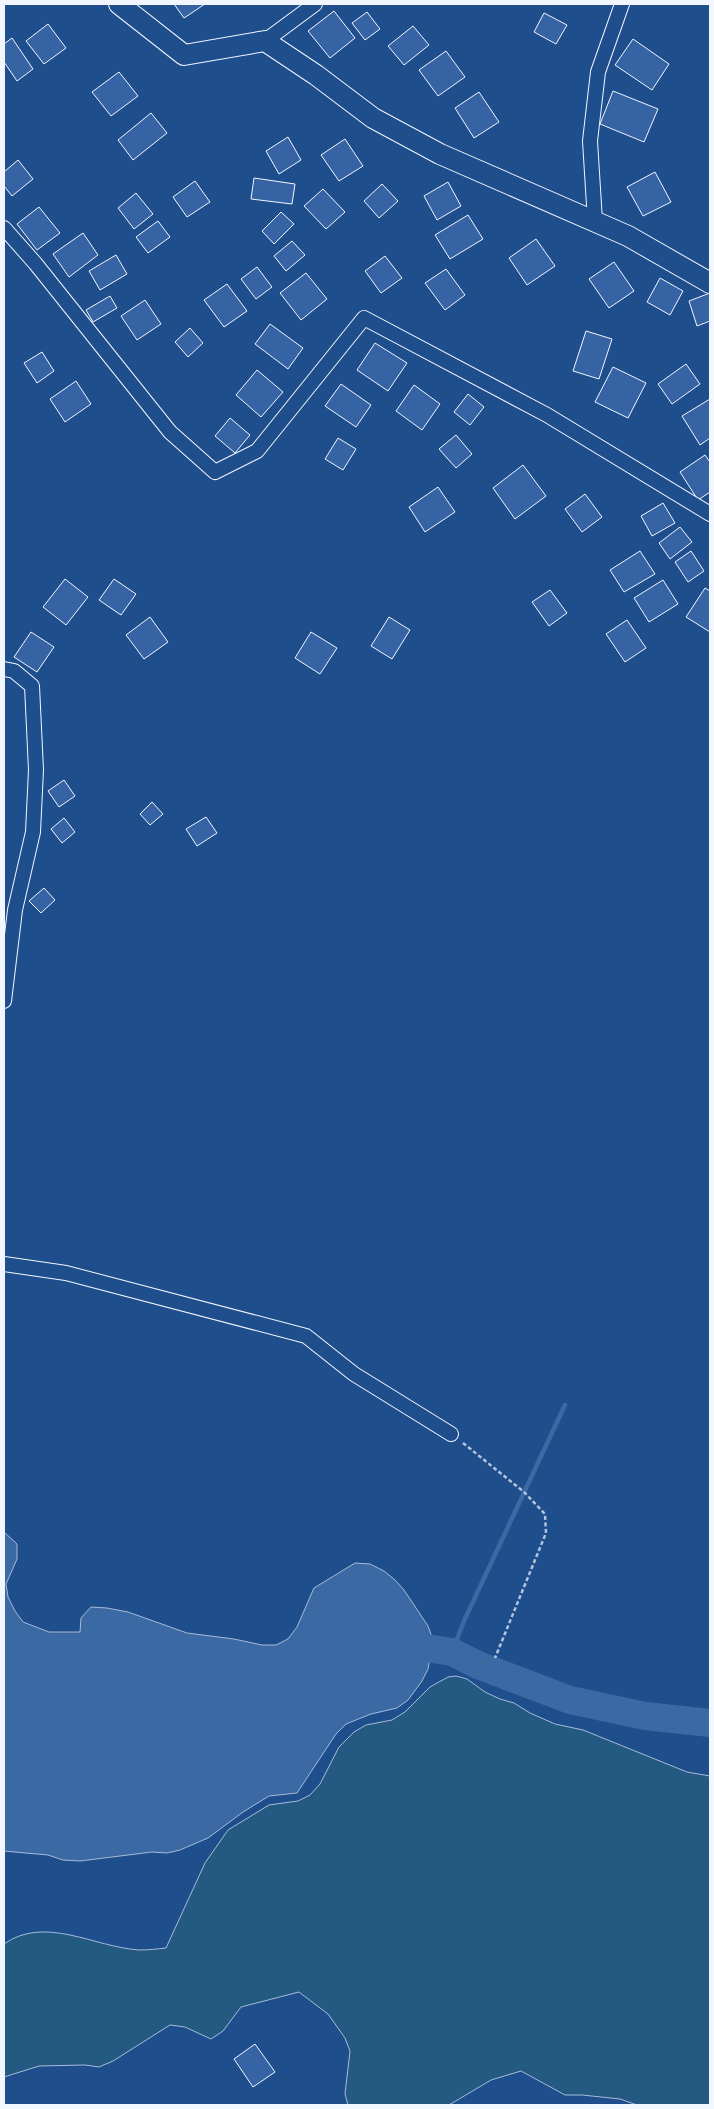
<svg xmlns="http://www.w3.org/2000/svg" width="714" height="2109" viewBox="0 0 714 2109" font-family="Raleway,sans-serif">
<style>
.green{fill:#245a82;stroke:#a8bbd7}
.water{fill:#3b69a3;stroke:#a8bbd7}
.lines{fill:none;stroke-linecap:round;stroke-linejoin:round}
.stream{stroke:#3b69a3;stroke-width:4.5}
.river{stroke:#3b69a3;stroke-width:28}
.building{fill:#3563a3;stroke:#f2f6ff}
.street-casing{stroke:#f2f6ff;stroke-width:16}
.secondary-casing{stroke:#f2f6ff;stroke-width:22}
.path{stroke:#b3c4dc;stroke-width:2.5;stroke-dasharray:4 2.5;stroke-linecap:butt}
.street{stroke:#1f4e8c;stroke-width:14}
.secondary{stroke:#1f4e8c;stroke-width:20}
</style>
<rect width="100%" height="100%" fill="#1f4e8c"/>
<path class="green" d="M 456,1676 L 467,1679 L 485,1692 L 500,1699 L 514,1703 L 530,1713 L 555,1724 L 583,1730 L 687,1772 L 710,1776 L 710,2105 L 637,2105 L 620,2099 L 582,2095 L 565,2095 L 521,2071 L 491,2080 L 449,2105 L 348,2105 L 345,2094 L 350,2051 L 345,2038 L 328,2014 L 299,1992 L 241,2007 L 223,2031 L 211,2039 L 185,2027 L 170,2025 L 113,2061 L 99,2067 L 85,2065 L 39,2066 L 4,2077 L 4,1944 C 45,1915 94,1947 139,1950 C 148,1950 157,1949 166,1948 L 205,1863 L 228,1830 L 269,1805 L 298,1801 L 310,1795 L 320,1784 L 339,1747 L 354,1732 L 366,1725 L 392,1720 L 405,1712 L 430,1687 L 448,1677 Z"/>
<path class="water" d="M 4,1532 L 17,1544 L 17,1559 L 6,1584 L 8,1597 L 15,1611 L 23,1622 L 49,1632 L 80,1632 L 81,1618 L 91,1607 L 107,1608 L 128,1612 L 187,1633 L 234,1639 L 262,1645 L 276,1645 L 288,1639 L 297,1627 L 314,1588 L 355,1563 L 370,1564 L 384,1571 L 395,1580 L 404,1590 L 428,1626 L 433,1640 L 428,1669 L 422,1681 L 408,1700 L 397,1708 L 371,1714 L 346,1724 L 336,1734 L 297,1793 L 269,1796 L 243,1812 L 208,1838 L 180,1850 L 167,1853 L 152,1852 L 80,1861 L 63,1860 L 48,1855 L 4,1851 Z"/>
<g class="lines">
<path class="stream" d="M 452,1652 L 464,1621 L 565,1405"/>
<path class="river" d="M 394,1643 L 452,1652 L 478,1665 L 570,1700 L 645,1716 L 710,1723"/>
</g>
<path class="building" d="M 174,4 L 205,4 L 184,18 Z
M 334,11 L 355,38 L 330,58 L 308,31 Z
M 367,12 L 380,29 L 365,40 L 352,23 Z
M 544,13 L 567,25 L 556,44 L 534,32 Z
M 48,24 L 66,48 L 44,64 L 26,41 Z
M 413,26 L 429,45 L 404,65 L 388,46 Z
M 12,38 L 33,69 L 17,81 L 4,62 L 4,44 Z
M 633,39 L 669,64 L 652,90 L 615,65 Z
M 446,51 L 465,77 L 438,96 L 419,70 Z
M 119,72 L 138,96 L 111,116 L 92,92 Z
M 613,91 L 658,109 L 644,142 L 600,124 Z
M 479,92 L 499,122 L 474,138 L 455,108 Z
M 151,113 L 167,133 L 133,160 L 118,140 Z
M 288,137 L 301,160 L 279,174 L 266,151 Z
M 345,139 L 363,166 L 339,181 L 321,155 Z
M 18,160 L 33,179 L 12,196 L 4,186 L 4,172 Z
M 655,172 L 671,202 L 643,216 L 627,187 Z
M 254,178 L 295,184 L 292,204 L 251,199 Z
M 195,181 L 210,202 L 187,217 L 173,197 Z
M 448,182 L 461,206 L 437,220 L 424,196 Z
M 382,184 L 398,201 L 379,218 L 364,201 Z
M 323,189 L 345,212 L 326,229 L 304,206 Z
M 136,193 L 153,214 L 134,229 L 118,208 Z
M 39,207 L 60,233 L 37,250 L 17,224 Z
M 281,212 L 294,224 L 274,244 L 262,231 Z
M 468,215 L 483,239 L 450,259 L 435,235 Z
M 158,221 L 170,237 L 148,253 L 136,237 Z
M 83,233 L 98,255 L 69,277 L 53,254 Z
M 536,239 L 555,266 L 527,285 L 509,258 Z
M 292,241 L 305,255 L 286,271 L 274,256 Z
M 116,255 L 127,274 L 100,290 L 89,271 Z
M 385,256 L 402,278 L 381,293 L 365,271 Z
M 614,262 L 634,291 L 609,308 L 589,279 Z
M 257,267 L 272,287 L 256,299 L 241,279 Z
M 446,269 L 465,295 L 445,310 L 425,283 Z
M 306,273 L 327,299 L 301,320 L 280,293 Z
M 660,278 L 683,291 L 670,315 L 647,302 Z
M 227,284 L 247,311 L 224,327 L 204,300 Z
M 710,293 L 710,321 L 697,326 L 689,301 Z
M 110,296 L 117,308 L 93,322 L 86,310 Z
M 145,300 L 161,324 L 137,340 L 121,316 Z
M 270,324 L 303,348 L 288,369 L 255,344 Z
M 190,328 L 203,343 L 188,357 L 175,342 Z
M 586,331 L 612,339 L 599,379 L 573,371 Z
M 375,343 L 407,363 L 388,391 L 357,370 Z
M 42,352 L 54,371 L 37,383 L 24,363 Z
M 686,364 L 700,384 L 672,404 L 658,384 Z
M 613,367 L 646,383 L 628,418 L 595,402 Z
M 257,370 L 283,392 L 261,417 L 236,395 Z
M 76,381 L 91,404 L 65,422 L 50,399 Z
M 341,384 L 371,405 L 356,427 L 325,406 Z
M 414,385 L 440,404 L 422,430 L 396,411 Z
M 468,394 L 484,407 L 470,425 L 454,412 Z
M 710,399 L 710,438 L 700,445 L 682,416 Z
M 230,418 L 250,435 L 235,453 L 215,436 Z
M 456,435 L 472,454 L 456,468 L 439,449 Z
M 338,438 L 356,449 L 343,470 L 325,459 Z
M 705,455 L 710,462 L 710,492 L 698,500 L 680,472 Z
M 523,465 L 546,496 L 515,519 L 493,488 Z
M 438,487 L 455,512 L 425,532 L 409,507 Z
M 585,494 L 602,517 L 582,532 L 565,509 Z
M 663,503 L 675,523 L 652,536 L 641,516 Z
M 680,527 L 692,542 L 670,559 L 659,543 Z
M 640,551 L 655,574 L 624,592 L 610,570 Z
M 691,551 L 704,571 L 688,582 L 675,562 Z
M 65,579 L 88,597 L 66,625 L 43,607 Z
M 114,579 L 136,594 L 121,615 L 99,600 Z
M 663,580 L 678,604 L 649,622 L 634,598 Z
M 705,588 L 710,591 L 710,632 L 686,617 Z
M 550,590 L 567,613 L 549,626 L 532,602 Z
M 150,617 L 168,642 L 144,659 L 126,635 Z
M 389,617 L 410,630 L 392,659 L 371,646 Z
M 627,620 L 646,648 L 625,662 L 606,634 Z
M 31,632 L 54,647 L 37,672 L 14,657 Z
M 311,632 L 337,648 L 320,674 L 295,658 Z
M 64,780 L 75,796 L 59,807 L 48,791 Z
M 152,802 L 163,814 L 150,825 L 140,814 Z
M 206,817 L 217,833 L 197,846 L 186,829 Z
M 64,818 L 75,832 L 62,843 L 51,829 Z
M 44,888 L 55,900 L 41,913 L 29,901 Z
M 255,2044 L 275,2072 L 253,2087 L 234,2059 Z"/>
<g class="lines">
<g class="street-casing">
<path id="street" d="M 265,41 L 315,4
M 595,221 L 590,141 L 598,72 L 622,4
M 4,228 L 35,263 L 170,432 L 215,472 L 257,451 L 364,318 L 547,415 L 710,514
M 4,669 L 14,671 L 32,686 L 36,770 L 33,832 L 15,910 L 4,1001
M 4,1264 L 66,1273 L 306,1336 L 354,1374 L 451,1434"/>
</g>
<g class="secondary-casing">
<path id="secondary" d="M 119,4 L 184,55 L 265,41 L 316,75 L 373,118 L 440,154 L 628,236 L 710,283"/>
</g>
<path class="path" d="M 463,1443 L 524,1492 L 545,1514 L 546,1533 L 495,1658"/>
<use href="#street" class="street"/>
<use href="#secondary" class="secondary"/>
</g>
<rect width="714" height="2109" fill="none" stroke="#f2f6ff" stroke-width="10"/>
</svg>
